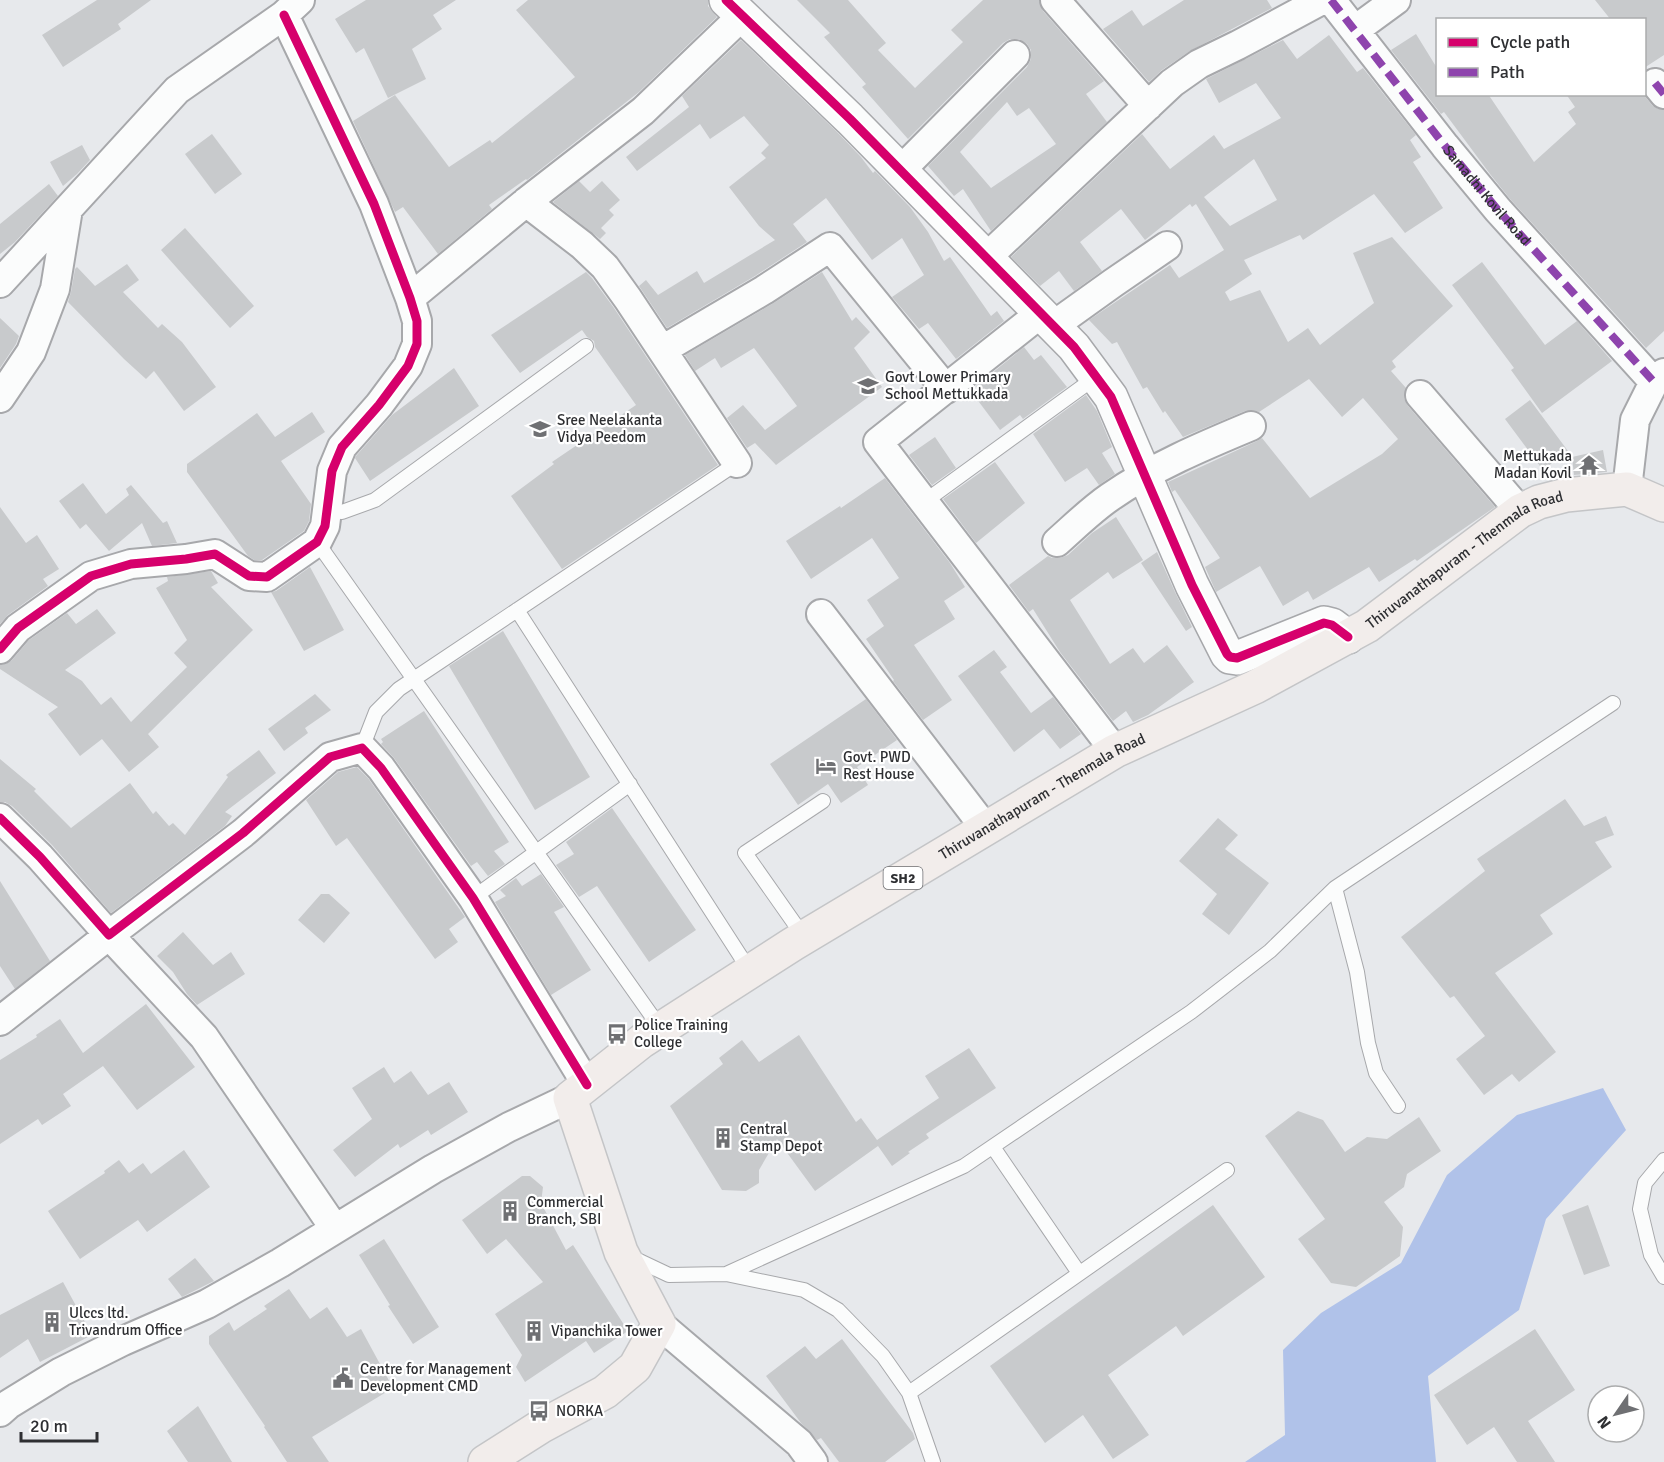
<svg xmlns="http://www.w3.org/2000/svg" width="1664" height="1462" viewBox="0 0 1664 1462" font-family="Signika,sans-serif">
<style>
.forest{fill:#b0c2e9}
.building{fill:#c8cacc;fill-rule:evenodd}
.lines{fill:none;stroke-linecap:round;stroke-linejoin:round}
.service-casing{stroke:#a7a8ab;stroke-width:16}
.minor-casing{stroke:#a7a8ab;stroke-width:32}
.tertiary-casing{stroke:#a7a8ab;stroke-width:36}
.primary-casing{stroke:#c4c5c7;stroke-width:36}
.service{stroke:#fbfcfc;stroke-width:14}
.minor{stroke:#fbfcfc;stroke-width:28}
.tertiary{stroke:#fbfcfc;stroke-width:33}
.primary{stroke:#f2edeb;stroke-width:33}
.quiet{stroke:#8e44ad;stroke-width:8;stroke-dasharray:15 8;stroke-linecap:butt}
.cycleway-casing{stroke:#fff;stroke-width:13}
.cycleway{stroke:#d6006c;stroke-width:9}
.labels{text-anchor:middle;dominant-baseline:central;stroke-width:4.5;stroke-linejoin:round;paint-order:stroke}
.shield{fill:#fff;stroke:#6d6d70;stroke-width:1.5}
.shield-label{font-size:14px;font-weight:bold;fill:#2e2f32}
.street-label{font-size:15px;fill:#2e2f32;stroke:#fff}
.poi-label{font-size:15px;fill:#2e2f32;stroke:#fff;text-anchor:start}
</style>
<rect width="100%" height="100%" fill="#e7e9ec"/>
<path class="forest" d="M 1603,1088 L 1626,1130 L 1546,1219 L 1519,1310 L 1428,1376 L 1436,1462 L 1245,1462 L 1285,1435 L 1283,1350 L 1321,1313 L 1401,1263 L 1447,1175 L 1517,1115 Z"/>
<path class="building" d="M 97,0 L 151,0 L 118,24 L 121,29 L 63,67 L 42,35 Z
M 366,0 L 456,0 L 433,15 L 442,29 L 412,49 L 426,79 L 388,98 L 364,48 L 356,53 L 335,19 Z
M 528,0 L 708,0 L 708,6 L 717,17 L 639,92 L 527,180 L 526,179 L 489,205 L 492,209 L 438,254 L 403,207 L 395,212 L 353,121 L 395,95 L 449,167 L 490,140 L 492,143 L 575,77 L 516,10 Z
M 797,0 L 848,0 L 886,43 L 878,50 L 915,88 L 963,42 L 951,30 L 983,0 L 1039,0 L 1043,11 L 1104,81 L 1086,94 L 1107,122 L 991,231 L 963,189 L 954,196 L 928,166 L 1027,67 L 1031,59 L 1031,50 L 1027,44 L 1019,39 L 1010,39 L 1003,43 L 908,139 L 862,87 L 866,84 L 824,37 L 830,33 ZM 1007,102 L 1017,116 L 1029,108 L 1056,144 L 991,188 L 960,152 Z
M 1184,0 L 1267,0 L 1272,8 L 1190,51 L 1162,70 L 1149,82 L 1103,29 L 1132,10 L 1143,26 Z
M 1595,0 L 1664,0 L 1664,55 L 1644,68 L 1644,20 L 1611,20 Z
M 1416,34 L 1437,68 L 1437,94 L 1488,94 L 1534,162 L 1576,124 L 1568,112 L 1575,107 L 1566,94 L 1643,94 L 1652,105 L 1658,109 L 1664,110 L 1664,331 L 1646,348 L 1510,199 L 1490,174 L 1444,112 L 1441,114 L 1391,50 Z
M 1329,35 L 1357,72 L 1363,68 L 1416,135 L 1410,140 L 1421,157 L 1413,162 L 1443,208 L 1405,233 L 1374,194 L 1303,240 L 1300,235 L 1244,260 L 1252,274 L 1225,292 L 1230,301 L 1260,290 L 1288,342 L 1308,328 L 1320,345 L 1374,303 L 1353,253 L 1392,237 L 1453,306 L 1392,361 L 1396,367 L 1391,371 L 1406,388 L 1404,398 L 1408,406 L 1495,507 L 1417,561 L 1415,559 L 1379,582 L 1369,567 L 1313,600 L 1308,591 L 1283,606 L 1260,566 L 1216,592 L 1205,567 L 1220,558 L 1175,490 L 1172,492 L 1168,482 L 1257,441 L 1262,438 L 1310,498 L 1382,454 L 1398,439 L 1363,398 L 1342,417 L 1309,379 L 1259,412 L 1253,410 L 1245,411 L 1183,437 L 1165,411 L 1163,413 L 1147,387 L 1143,389 L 1117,342 L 1112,344 L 1089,320 L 1170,265 L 1179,278 L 1224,250 L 1196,204 L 1192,207 L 1190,204 L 1145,240 L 1121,209 L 1080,242 L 1102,271 L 1074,291 L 1059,271 L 1040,286 L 1011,257 L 1142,134 L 1170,169 L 1214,135 L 1224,149 L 1281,118 L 1256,83 L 1219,103 L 1206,79 L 1283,40 L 1297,59 ZM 1254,159 L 1277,200 L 1230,226 L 1204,197 Z
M 741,40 L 837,132 L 861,157 L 873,173 L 875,171 L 910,207 L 928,232 L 944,261 L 950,257 L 991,316 L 997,311 L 1004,321 L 956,359 L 928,323 L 919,329 L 892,297 L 924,275 L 902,238 L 872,260 L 826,198 L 793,224 L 807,242 L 755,276 L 667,328 L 639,286 L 646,280 L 658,295 L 697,271 L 704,283 L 775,240 L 759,226 L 729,187 L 766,158 L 761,153 L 769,145 L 744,116 L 710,139 L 700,124 L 637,171 L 626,157 L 689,107 L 682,96 Z
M 212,134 L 242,174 L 215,194 L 185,154 Z
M 82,145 L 90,160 L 77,174 L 63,186 L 50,162 Z
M 579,181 L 590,192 L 602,181 L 620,200 L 609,210 L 614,215 L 601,228 L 606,233 L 600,239 L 553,202 Z
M 49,184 L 58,196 L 15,242 L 0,254 L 0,224 Z
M 185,228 L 254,306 L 230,328 L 161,250 Z
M 1482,262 L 1545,345 L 1577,321 L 1612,361 L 1542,413 L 1511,370 L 1514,368 L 1452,285 Z
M 127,264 L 139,280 L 123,292 L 158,328 L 162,324 L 182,342 L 216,387 L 184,411 L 154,371 L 146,379 L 124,359 L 68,302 L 71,292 L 75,269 L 77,267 L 95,286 Z
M 586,272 L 592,278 L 614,308 L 718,465 L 562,569 L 511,496 L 554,464 L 552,462 L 636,405 L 595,347 L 594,341 L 587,337 L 582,330 L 520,373 L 491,335 Z
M 822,272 L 852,321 L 856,317 L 870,332 L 854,348 L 882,387 L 776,465 L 755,443 L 747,448 L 727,418 L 743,405 L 765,430 L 797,406 L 754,348 L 721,368 L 715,358 L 695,371 L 685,355 L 772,304 Z
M 0,318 L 19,336 L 16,344 L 0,368 Z
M 1024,347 L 1034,360 L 1041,355 L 1067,387 L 1023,419 L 1020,415 L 1000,430 L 973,394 L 979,390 L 976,386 Z
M 454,368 L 479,406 L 370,481 L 355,458 L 356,456 L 392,415 Z
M 1086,395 L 1097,411 L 1112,447 L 1102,453 L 1115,474 L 1099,485 L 1087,468 L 1065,482 L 1033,434 Z
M 1530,400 L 1568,451 L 1543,470 L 1505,419 Z
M 312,412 L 325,432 L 281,461 L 311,504 L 309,521 L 304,531 L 262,560 L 254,560 L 248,556 L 187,472 L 187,464 L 257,413 L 275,437 Z
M 935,437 L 956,468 L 932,485 L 909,455 Z
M 1603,450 L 1607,472 L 1574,475 L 1572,457 Z
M 995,462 L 1025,503 L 976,543 L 943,499 Z
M 885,478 L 950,563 L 965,587 L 944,601 L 955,619 L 914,645 L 952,700 L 923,720 L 893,681 L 894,680 L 866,639 L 884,626 L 867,600 L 899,578 L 872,538 L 811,579 L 786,541 L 840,506 L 841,508 Z
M 83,483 L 106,514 L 129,495 L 126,489 L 131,485 L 163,523 L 167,521 L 177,543 L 152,546 L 142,523 L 109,551 L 86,524 L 80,529 L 59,501 Z
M 0,507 L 26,543 L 37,535 L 59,569 L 43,579 L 48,586 L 8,615 L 0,624 Z
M 1116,517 L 1143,560 L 1113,579 L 1108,572 L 1070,600 L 1110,664 L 1133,648 L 1144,663 L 1167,645 L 1194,682 L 1148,715 L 1133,722 L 1126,711 L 1113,721 L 1060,652 L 1033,609 L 1029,612 L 1009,585 L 1048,556 L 1052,558 L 1060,558 L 1068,555 L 1092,533 Z
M 1157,552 L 1175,592 L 1192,627 L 1186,631 L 1141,563 Z
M 310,567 L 344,630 L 304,651 L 271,592 L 276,591 Z
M 211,571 L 218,583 L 211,587 L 253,630 L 148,734 L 159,747 L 129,772 L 102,739 L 80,756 L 48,714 L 58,707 L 0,669 L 0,665 L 6,664 L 12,660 L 29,640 L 67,613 L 76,624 L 97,609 L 116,633 L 65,670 L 82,681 L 101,705 L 111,697 L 131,722 L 187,667 L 174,653 L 187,640 L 156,588 L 168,581 L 167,577 Z
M 503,631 L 590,777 L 535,810 L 449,666 Z
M 994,650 L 1007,667 L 1000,672 L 1031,713 L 1053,697 L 1081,734 L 1060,749 L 1044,729 L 1014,752 L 958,676 Z
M 315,694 L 331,710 L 305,728 L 308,733 L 284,751 L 268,729 Z
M 866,699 L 897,740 L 857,767 L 868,785 L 841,803 L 828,784 L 798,805 L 770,764 Z
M 424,711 L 509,842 L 494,851 L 505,864 L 488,876 L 477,862 L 471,866 L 394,758 L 381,744 L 383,742 L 381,739 Z
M 259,750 L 276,773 L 225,812 L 232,816 L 225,826 L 111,913 L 52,845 L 12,806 L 5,802 L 0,802 L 0,759 L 36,789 L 34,791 L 71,828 L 130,783 L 153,814 L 156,811 L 169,826 L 173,823 L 185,835 L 228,777 L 226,775 Z
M 357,767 L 368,778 L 465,917 L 449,929 L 458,942 L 435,959 L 347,838 L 336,846 L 306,800 L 338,772 Z
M 1565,799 L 1584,826 L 1606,816 L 1614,835 L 1595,842 L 1612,867 L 1540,915 L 1553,934 L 1495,973 L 1556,1052 L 1519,1082 L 1512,1074 L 1484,1095 L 1456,1059 L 1485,1036 L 1454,996 L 1450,998 L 1401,937 L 1485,871 L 1477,859 Z
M 612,808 L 696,930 L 649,962 L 597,886 L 579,897 L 556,865 L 574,854 L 566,842 Z
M 1218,818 L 1238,835 L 1225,849 L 1269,883 L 1229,935 L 1202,914 L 1217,894 L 1179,861 Z
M 541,874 L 564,907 L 554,912 L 591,970 L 551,995 L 495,902 L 506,896 L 500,890 L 516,878 L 522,886 Z
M 0,881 L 50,961 L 15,989 L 0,966 Z
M 321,894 L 329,894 L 350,913 L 324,943 L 298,920 Z
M 183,932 L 213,965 L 231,952 L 245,974 L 197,1005 L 187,994 L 173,972 L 157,956 Z
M 146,1004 L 195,1067 L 137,1110 L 103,1066 L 63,1094 L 71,1106 L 42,1125 L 38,1119 L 0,1144 L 0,1060 L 37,1037 L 36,1035 L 60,1019 L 83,1053 Z
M 799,1035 L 856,1122 L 861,1118 L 877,1140 L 939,1098 L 925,1076 L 969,1048 L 996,1088 L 926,1134 L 929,1138 L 908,1152 L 910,1153 L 892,1166 L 878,1146 L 815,1191 L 777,1139 L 759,1170 L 759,1183 L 746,1191 L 722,1190 L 670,1106 L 723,1064 L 719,1058 L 742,1040 L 759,1062 Z
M 384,1067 L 394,1083 L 411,1071 L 428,1095 L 449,1082 L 468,1112 L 431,1135 L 428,1130 L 400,1148 L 398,1144 L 355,1177 L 333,1150 L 372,1119 L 352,1088 Z
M 1298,1111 L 1323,1120 L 1345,1152 L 1367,1137 L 1387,1139 L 1419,1117 L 1441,1151 L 1407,1174 L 1404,1187 L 1384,1202 L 1403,1227 L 1400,1256 L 1356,1287 L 1331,1283 L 1298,1239 L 1325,1219 L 1265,1136 Z
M 184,1150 L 210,1187 L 147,1232 L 138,1220 L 80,1259 L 48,1211 L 105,1173 L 104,1171 L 119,1160 L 129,1173 L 143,1163 L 151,1174 Z
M 522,1176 L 530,1176 L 543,1187 L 541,1203 L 566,1250 L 573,1245 L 628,1331 L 594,1353 L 586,1341 L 525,1382 L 516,1367 L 522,1355 L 495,1314 L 543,1282 L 506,1239 L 487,1254 L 462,1220 Z
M 1213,1205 L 1265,1277 L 1183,1336 L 1176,1326 L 1108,1375 L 1149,1435 L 1113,1459 L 1083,1415 L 1045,1443 L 990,1366 Z
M 1588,1205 L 1610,1266 L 1584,1275 L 1562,1215 Z
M 384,1239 L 439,1327 L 413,1344 L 388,1306 L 390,1305 L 359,1255 Z
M 195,1258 L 214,1281 L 182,1297 L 168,1279 Z
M 63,1282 L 92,1335 L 40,1362 L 28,1339 L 0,1358 L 0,1315 Z
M 289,1289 L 310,1319 L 327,1307 L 347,1337 L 361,1329 L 393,1388 L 312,1437 L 329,1462 L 287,1462 L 264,1427 L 265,1426 L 209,1344 L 209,1336 L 229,1322 L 234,1331 L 267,1309 L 264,1306 Z
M 1535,1329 L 1575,1390 L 1528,1421 L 1555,1462 L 1517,1462 L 1494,1427 L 1467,1445 L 1434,1395 Z
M 842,1339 L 913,1433 L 915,1439 L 885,1462 L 839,1462 L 821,1438 L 817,1440 L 801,1423 L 766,1376 L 805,1346 L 816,1359 Z
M 198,1406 L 232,1462 L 188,1462 L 167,1431 Z"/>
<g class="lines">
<g class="service-casing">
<path id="service" d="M 924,502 L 1096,377
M 327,510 L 342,512 L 375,500 L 586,346
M 317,542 L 661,1029
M 517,610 L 750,971
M 362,748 L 376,712 L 399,689 L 737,463
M 1335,888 L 1357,972 L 1368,1043 L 1376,1073 L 1398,1106
M 473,898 L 630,784
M 804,937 L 745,853 L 823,801
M 993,1147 L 1079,1273
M 1664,1160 L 1645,1183 L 1640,1209 L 1651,1255 L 1664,1277
M 631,1257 L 669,1275 L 726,1274 L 964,1166 L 1191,1012 L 1270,951 L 1335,888 L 1613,703
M 726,1274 L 804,1290 L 838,1310 L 883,1356 L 909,1393 L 933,1462
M 909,1393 L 1227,1170"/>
</g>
<g class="minor-casing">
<path id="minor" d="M 1055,0 L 1148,106
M 1331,0 L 1445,146 L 1498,210 L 1654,382
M 1355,30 L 1396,0
M 1655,83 L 1664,94
M 901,170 L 1015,55
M 526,202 L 582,245 L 605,267 L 628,299 L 737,463
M 987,257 L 1172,83 L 1199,64 L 1238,45 L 1322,0
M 0,283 L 177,90 L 284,15 L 300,0
M 410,298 L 526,202 L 643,111 L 743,15
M 1041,313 L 878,442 L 1115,751
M 1053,326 L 1113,283 L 1167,246
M 662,350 L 764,290 L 830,247 L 946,389
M 1420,395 L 1520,511
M 0,398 L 31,352 L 55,289 L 68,209
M 1627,489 L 1635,420 L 1654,382 L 1664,373
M 1057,542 C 1074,527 1091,510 1110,497 C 1153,467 1203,446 1251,426
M 821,614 L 986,829
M 0,649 L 18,628 L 91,576 L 131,564 L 186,559 L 215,554 L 249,576 L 267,577 L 317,542 L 325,526 L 332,471 L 342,447 L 379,405 L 408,366 L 417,344 L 417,321 L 410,298 L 374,204 L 284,15
M 0,818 L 40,857 L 109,935 L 243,833 L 330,757 L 362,748 L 381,768 L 473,898 L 587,1085
M 0,1021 L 109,935 L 204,1037 L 335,1229
M 659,1324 L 799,1443 L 813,1462
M 0,1412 L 9,1404 L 61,1372 L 123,1341 L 207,1304 L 280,1263 L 433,1169 L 509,1127 L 570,1098"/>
</g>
<g class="tertiary-casing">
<path id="tertiary" d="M 726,0 L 850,119 L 1074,347 L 1111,397 L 1192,585 L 1227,654 L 1230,657 L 1237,658 L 1324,623 L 1332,625 L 1348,637"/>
</g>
<g class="primary-casing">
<g id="primary">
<path id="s1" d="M 485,1462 L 540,1427 L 605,1392 L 635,1367 L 659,1324 L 621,1252 L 570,1098 L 642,1041 L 793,944 L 1115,751 L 1255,687 L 1367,626 L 1520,511 L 1539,502 L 1566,495 L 1627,489 L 1664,505"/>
</g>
</g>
<use href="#service" class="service"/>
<use href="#minor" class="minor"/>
<use href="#tertiary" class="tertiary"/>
<use href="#primary" class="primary"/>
<g class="quiet">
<path id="s2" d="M 1331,0 L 1445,146 L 1498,210 L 1654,382"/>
<path d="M 1655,83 L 1664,94"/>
</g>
<g class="cycleway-casing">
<path id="cycleway" d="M 726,0 L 850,119 L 1074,347 L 1111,397 L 1192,585 L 1227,654 L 1230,657 L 1237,658 L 1324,623 L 1332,625 L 1348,637
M 0,649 L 18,628 L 91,576 L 131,564 L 186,559 L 215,554 L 249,576 L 267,577 L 317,542 L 325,526 L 332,471 L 342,447 L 379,405 L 408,366 L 417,344 L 417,321 L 410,298 L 374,204 L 284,15
M 0,818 L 40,857 L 109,935 L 243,833 L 330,757 L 362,748 L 381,768 L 473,898 L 587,1085"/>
</g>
<use href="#cycleway" class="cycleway"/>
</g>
<defs>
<g id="school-bare" transform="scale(1.62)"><path d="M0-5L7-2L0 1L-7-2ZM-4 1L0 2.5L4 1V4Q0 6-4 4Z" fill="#6f7073" stroke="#fff" stroke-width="2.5" paint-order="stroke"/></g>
<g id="temple-bare" transform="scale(1.62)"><path d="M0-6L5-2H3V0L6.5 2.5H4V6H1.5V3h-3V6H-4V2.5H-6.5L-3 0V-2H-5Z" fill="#6f7073" stroke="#fff" stroke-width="2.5" paint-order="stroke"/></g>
<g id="hotel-bare" transform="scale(1.62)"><path d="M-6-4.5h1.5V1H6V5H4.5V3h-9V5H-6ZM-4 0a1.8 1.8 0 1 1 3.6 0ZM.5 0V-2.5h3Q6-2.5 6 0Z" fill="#6f7073" stroke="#fff" stroke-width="2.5" paint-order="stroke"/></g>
<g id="bus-bare" transform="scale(1.62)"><path d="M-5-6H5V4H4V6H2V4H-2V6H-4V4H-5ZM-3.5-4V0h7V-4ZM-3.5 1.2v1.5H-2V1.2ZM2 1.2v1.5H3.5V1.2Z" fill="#6f7073" stroke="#fff" stroke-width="2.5" paint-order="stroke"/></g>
<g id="building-bare" transform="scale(1.62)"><path d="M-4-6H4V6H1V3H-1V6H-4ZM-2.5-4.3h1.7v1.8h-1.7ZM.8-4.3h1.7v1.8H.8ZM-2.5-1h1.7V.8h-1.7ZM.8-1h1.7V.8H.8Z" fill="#6f7073" stroke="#fff" stroke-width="2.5" paint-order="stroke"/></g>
<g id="civic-bare" transform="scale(1.62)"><path d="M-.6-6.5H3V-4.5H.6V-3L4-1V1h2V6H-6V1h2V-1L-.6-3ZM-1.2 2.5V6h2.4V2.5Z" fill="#6f7073" stroke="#fff" stroke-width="2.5" paint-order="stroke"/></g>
</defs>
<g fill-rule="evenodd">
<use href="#school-bare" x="868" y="386"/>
<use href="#school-bare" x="540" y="429"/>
<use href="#temple-bare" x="1589" y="465"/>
<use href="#hotel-bare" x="826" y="766"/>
<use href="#bus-bare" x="617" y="1034"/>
<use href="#building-bare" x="723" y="1138"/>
<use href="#building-bare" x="510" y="1211"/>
<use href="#building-bare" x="52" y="1322"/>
<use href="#building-bare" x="534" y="1331"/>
<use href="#civic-bare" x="343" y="1378"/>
<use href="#bus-bare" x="539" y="1411"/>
</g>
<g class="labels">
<rect class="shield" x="883.5" y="867" width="39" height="22" rx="4.5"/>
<g class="shield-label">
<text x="903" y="878">SH2</text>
</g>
<g class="street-label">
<text stroke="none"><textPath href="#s2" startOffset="250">Samadhi Kovil Road</textPath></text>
<text stroke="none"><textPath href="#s1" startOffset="1518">Thiruvanathapuram - Thenmala Road</textPath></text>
<text stroke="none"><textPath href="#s1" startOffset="1032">Thiruvanathapuram - Thenmala Road</textPath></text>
</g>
<g class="poi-label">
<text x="885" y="377">Govt Lower Primary<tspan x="885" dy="17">School Mettukkada</tspan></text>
<text x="557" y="420">Sree Neelakanta<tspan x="557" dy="17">Vidya Peedom</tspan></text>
<text x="1572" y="456" text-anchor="end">Mettukada<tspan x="1572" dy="17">Madan Kovil</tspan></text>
<text x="843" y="757">Govt. PWD<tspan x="843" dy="17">Rest House</tspan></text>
<text x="634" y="1025">Police Training<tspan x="634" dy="17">College</tspan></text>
<text x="740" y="1129">Central<tspan x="740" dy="17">Stamp Depot</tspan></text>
<text x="527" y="1202">Commercial<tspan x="527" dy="17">Branch, SBI</tspan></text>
<text x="69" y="1313">Ulccs ltd.<tspan x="69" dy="17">Trivandrum Office</tspan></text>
<text x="551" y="1331">Vipanchika Tower</text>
<text x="360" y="1369">Centre for Management<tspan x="360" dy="17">Development CMD</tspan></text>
<text x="556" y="1411">NORKA</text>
</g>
</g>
<rect x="1436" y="18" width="210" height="78" fill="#ffffff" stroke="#abacad" stroke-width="1.5"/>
<rect x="1448" y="38" width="30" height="9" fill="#d6006c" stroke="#abacad" stroke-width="1.5"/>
<text x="1490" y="48" font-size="18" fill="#2e2f32">Cycle path</text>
<rect x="1448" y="68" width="30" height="9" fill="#8e44ad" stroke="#abacad" stroke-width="1.5"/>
<text x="1490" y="78" font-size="18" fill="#2e2f32">Path</text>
<g transform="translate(1616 1414) rotate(235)"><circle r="28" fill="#ffffff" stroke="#abacad" stroke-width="1.5"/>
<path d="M0-4.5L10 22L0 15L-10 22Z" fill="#6f7073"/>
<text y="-9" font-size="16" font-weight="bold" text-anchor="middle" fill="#2e2f32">N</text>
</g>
<path d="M21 1432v9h76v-9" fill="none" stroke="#2e2f32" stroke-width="3"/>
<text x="30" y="1432" font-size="18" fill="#2e2f32" stroke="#ffffff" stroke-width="4.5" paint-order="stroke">20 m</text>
</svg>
